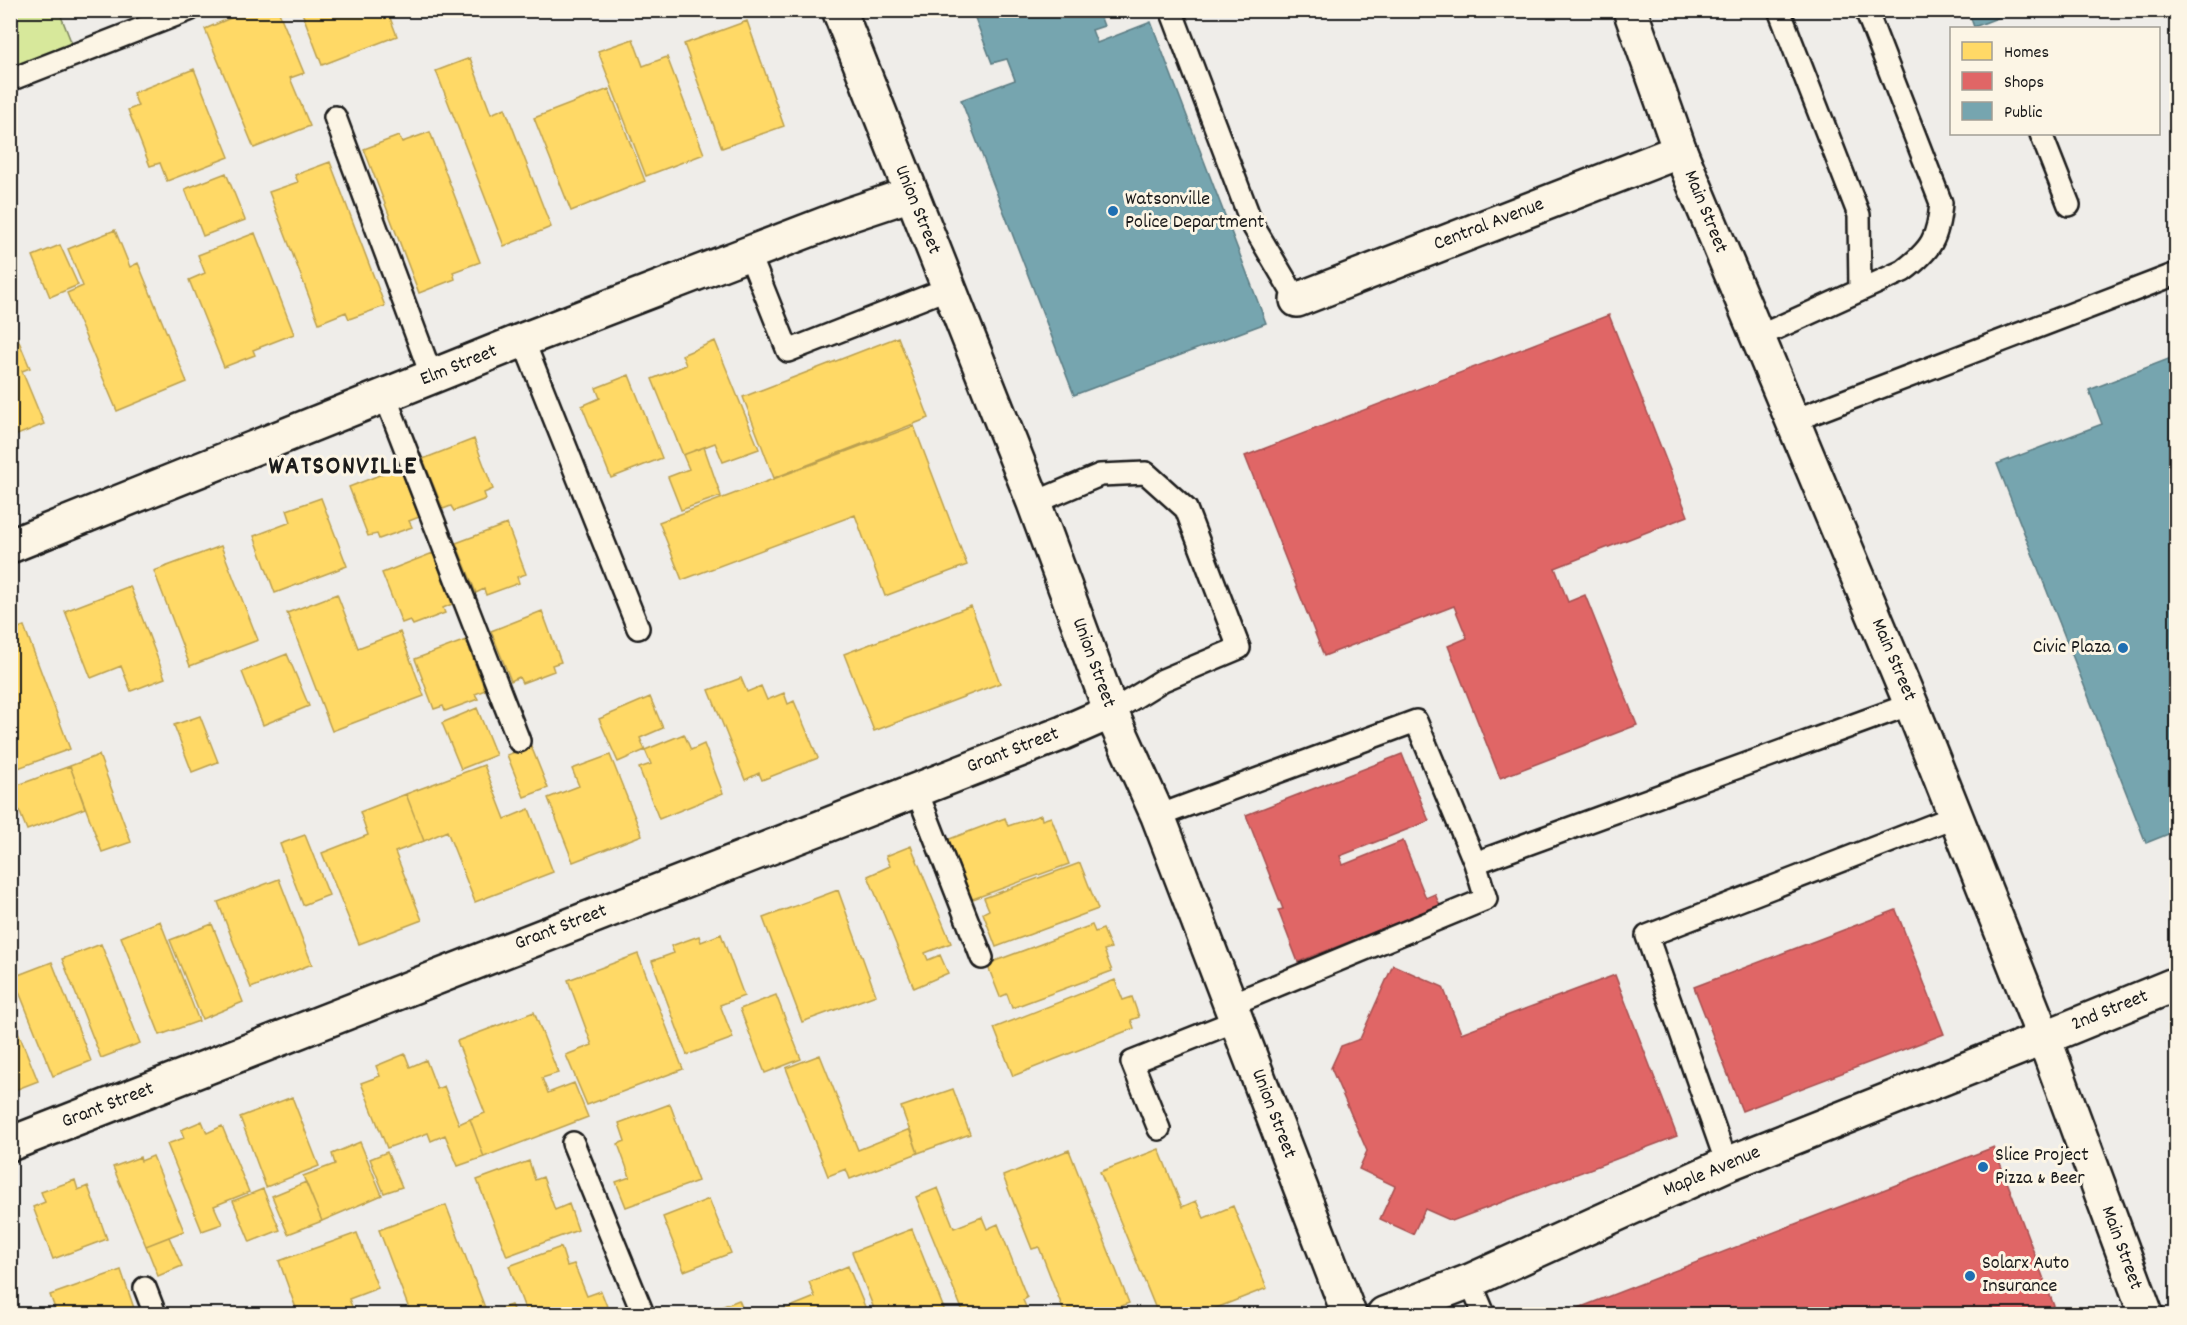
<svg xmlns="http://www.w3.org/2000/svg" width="2187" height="1325" viewBox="0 0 2187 1325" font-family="Dekko,sans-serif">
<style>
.green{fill:#d7e89b;stroke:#7a825c;stroke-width:1.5}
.homes{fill:#ffd966;stroke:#bba050;stroke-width:1.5}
.shops{fill:#e06666;stroke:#a55050;stroke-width:1.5}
.public{fill:#76a5af;stroke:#5b7c83;stroke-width:1.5}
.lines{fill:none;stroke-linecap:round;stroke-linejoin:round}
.lane-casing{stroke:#1c1c1c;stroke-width:26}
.street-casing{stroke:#1c1c1c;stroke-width:38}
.secondary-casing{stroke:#1c1c1c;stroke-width:38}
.primary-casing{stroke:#1c1c1c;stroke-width:38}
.lane{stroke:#fcf5e5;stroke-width:21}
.street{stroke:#fcf5e5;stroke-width:33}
.secondary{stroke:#fcf5e5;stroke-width:33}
.primary{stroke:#fcf5e5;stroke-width:33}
.poi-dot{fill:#1f6fb2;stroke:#fcf5e5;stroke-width:2}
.labels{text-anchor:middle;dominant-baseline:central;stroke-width:6;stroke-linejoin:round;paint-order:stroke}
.poi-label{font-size:20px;fill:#1c1c1c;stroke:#fcf5e5;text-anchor:start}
.street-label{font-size:20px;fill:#1c1c1c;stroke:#fcf5e5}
.district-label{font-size:26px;font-weight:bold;letter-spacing:1.5px;fill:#1c1c1c;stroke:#fcf5e5}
</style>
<rect width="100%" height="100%" fill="#efede9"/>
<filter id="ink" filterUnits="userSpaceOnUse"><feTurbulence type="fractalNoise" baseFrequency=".0167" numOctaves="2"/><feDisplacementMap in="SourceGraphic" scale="12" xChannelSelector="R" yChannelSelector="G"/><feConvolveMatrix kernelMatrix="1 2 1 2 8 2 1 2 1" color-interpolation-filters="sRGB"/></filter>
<g filter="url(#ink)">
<path class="green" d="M 11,10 L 59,11 L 72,44 L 11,68 Z"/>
<path class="homes" d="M 249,10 L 278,10 L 304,73 L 290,78 L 310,126 L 254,148 L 205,29 Z
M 301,10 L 387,10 L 397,36 L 322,65 Z
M 747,21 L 784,126 L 722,148 L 684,44 Z
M 633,39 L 643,66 L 667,57 L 704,154 L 646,176 L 598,51 Z
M 470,58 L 491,114 L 505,108 L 551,227 L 504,246 L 436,71 Z
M 194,69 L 229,157 L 167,181 L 160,163 L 150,166 L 128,110 L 138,106 L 133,93 Z
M 609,89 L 645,181 L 571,211 L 534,118 Z
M 430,132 L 480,262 L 453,272 L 455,279 L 419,293 L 364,149 L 399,136 L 402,142 Z
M 330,162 L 385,306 L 349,319 L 346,312 L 319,323 L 269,192 L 298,182 L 295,175 Z
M 226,173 L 245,220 L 203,236 L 185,189 Z
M 10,222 L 17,238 L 10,241 Z
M 115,230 L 130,267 L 138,263 L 187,382 L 117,411 L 67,293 L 83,286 L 68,249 Z
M 255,233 L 294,334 L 253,350 L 255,355 L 224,367 L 189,280 L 205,273 L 198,255 Z
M 60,245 L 78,285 L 50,297 L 33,256 Z
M 10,320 L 30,368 L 22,371 L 44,424 L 10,438 Z
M 898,337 L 929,418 L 774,478 L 743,397 Z
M 715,341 L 759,449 L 723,462 L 715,443 L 683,455 L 652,379 L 686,365 L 682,355 Z
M 629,375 L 662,458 L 611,478 L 582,406 L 600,398 L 596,388 Z
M 914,426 L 967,565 L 885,596 L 855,515 L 682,580 L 659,522 Z
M 474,439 L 493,489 L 484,493 L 486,499 L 454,511 L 451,506 L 443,509 L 423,459 Z
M 704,447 L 721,496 L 681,510 L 668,477 L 689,469 L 683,455 Z
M 400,467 L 419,517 L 409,521 L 412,527 L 379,539 L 377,534 L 368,536 L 349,487 Z
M 321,498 L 347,566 L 275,593 L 254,536 L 291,522 L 287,510 Z
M 507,524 L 526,574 L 517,577 L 519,583 L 486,595 L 484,589 L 476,593 L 456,543 Z
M 221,546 L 258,640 L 190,666 L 154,571 Z
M 433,553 L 452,604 L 443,608 L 445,613 L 413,625 L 410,620 L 402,623 L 382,573 Z
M 130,586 L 165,678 L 131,691 L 121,666 L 91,678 L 65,611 Z
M 337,594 L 358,648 L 400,632 L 424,696 L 332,731 L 287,613 Z
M 971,606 L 1000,683 L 874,731 L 844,654 Z
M 542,611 L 561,662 L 552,665 L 554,671 L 522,683 L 519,677 L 511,681 L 491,631 Z
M 24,626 L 70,749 L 10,771 L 10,631 Z
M 466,640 L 485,690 L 475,694 L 478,699 L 445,711 L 443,706 L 434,709 L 415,659 Z
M 287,654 L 309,706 L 263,725 L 242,672 Z
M 741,678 L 747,692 L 761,686 L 767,700 L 784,693 L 788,704 L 794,701 L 818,758 L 762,780 L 759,773 L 745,780 L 709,690 Z
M 650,697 L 663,728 L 640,738 L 645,750 L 618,762 L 599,719 Z
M 477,708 L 496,755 L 461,769 L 442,723 Z
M 200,716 L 218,762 L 192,772 L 174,725 Z
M 684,734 L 691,750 L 704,744 L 723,793 L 659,819 L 639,768 L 651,764 L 645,750 Z
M 531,746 L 548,788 L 524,797 L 507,755 Z
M 99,755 L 131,842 L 102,852 L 70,766 Z
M 610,755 L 642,835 L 573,862 L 548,798 L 579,786 L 572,769 Z
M 484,765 L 505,819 L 529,809 L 553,872 L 475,902 L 447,831 L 424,841 L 406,794 Z
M 70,766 L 85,808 L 27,830 L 10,788 Z
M 406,794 L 424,841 L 395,852 L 422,920 L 359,944 L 322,853 L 368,835 L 360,812 Z
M 1041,815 L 1042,820 L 1051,817 L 1069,864 L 970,900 L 947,840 L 1005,818 L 1008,826 Z
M 305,835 L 329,895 L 303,905 L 280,844 Z
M 911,846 L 951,943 L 925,953 L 928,960 L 940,955 L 948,973 L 914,988 L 868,876 L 890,866 L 886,856 Z
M 1080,863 L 1098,909 L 996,947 L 983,913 L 989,910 L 984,898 Z
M 279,879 L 312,964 L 251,988 L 218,902 Z
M 838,890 L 876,995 L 802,1022 L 763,918 Z
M 160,921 L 199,1021 L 160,1035 L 121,937 Z
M 212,924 L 243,1002 L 202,1019 L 170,940 Z
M 1092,925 L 1095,932 L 1103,929 L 1111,948 L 1104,950 L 1112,971 L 1012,1008 L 1007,994 L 1000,997 L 987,964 Z
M 721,934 L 744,996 L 720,1005 L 733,1038 L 687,1055 L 652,961 L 674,953 L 671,946 L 699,936 L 701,942 Z
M 101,944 L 140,1043 L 101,1058 L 62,959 Z
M 638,954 L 683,1069 L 587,1105 L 566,1055 L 592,1045 L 568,980 Z
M 52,962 L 91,1061 L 53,1076 L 13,977 Z
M 1115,980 L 1123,1000 L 1132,997 L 1139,1017 L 1131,1020 L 1134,1028 L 1013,1076 L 994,1028 Z
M 776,995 L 801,1059 L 765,1073 L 740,1009 Z
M 10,1012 L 38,1081 L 10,1092 Z
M 534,1012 L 558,1073 L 542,1078 L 548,1093 L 574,1083 L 588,1117 L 484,1157 L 470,1119 L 485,1113 L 457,1041 Z
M 405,1054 L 410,1067 L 426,1060 L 437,1089 L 444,1086 L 459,1124 L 470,1119 L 484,1157 L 458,1166 L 445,1135 L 431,1141 L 428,1133 L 387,1148 L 361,1083 L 380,1076 L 376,1066 Z
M 820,1055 L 858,1150 L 910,1129 L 918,1153 L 850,1179 L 846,1169 L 828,1176 L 786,1068 Z
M 953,1089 L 970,1134 L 918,1153 L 901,1107 Z
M 292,1097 L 319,1166 L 266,1187 L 240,1117 Z
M 670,1104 L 698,1181 L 626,1207 L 616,1182 L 630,1177 L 618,1144 L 625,1141 L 619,1123 Z
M 202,1121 L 207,1133 L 222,1126 L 249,1192 L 214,1206 L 222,1224 L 202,1231 L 167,1144 L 184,1138 L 181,1130 Z
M 360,1142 L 382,1195 L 322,1221 L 303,1176 L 335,1164 L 332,1154 Z
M 1159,1149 L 1182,1207 L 1196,1201 L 1204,1218 L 1233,1206 L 1267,1288 L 1201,1314 L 1158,1314 L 1100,1172 Z
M 1069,1150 L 1129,1303 L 1104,1312 L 1105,1314 L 1065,1314 L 1039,1247 L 1032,1249 L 1003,1176 Z
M 387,1152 L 402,1187 L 384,1193 L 370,1159 Z
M 153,1156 L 184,1231 L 146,1246 L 113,1167 L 140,1157 L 141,1161 Z
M 529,1161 L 535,1180 L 543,1177 L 555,1210 L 569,1204 L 578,1230 L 507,1256 L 477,1180 Z
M 75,1180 L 78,1190 L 88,1186 L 107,1239 L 53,1259 L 33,1207 L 45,1202 L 41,1192 Z
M 306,1182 L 322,1221 L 288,1234 L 272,1196 Z
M 938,1188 L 954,1228 L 982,1217 L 987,1229 L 998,1224 L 1027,1298 L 1023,1300 L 1029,1314 L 964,1314 L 916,1197 Z
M 263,1189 L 280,1230 L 250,1242 L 233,1201 Z
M 709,1199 L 731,1253 L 684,1271 L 663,1217 Z
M 446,1205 L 487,1313 L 484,1314 L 411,1314 L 379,1230 Z
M 912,1229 L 946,1314 L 876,1314 L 852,1252 Z
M 357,1233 L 378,1288 L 349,1299 L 355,1314 L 298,1314 L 279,1261 Z
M 169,1237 L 182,1266 L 158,1276 L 146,1246 Z
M 561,1247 L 567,1266 L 574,1264 L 587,1296 L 601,1291 L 610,1314 L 527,1314 L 509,1266 Z
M 848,1266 L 868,1314 L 779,1314 L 778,1312 L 815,1297 L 809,1282 Z
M 121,1270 L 136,1314 L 57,1314 L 50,1295 Z
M 739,1300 L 745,1314 L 703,1314 Z
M 511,1305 L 515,1314 L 484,1314 Z"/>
<path class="shops" d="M 1609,315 L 1688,516 L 1555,568 L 1568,602 L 1585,595 L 1637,725 L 1500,778 L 1448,646 L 1467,638 L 1454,606 L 1324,656 L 1245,456 Z
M 1402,754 L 1429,821 L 1340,856 L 1343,865 L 1403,841 L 1426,898 L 1435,894 L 1440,906 L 1298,962 L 1278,910 L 1283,909 L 1246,815 Z
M 1896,910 L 1944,1034 L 1742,1111 L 1694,987 Z
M 1393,965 L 1443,987 L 1461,1033 L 1615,975 L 1677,1136 L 1452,1221 L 1425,1209 L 1413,1234 L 1380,1219 L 1395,1186 L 1359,1169 L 1367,1151 L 1331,1068 L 1341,1046 L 1360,1039 Z
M 1994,1147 L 2057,1314 L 1563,1314 Z"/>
<path class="public" d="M 972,10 L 1098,10 L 1104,26 L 1092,30 L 1097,43 L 1151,22 L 1266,323 L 1074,395 L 961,100 L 1015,80 L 1007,59 L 992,63 Z
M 1968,10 L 2018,10 L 1974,27 Z
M 2176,356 L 2176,831 L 2146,843 L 1997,464 L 2102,424 L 2089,390 Z"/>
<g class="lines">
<g class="lane-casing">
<path id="lane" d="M 1171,10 L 1252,224 L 1297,300
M 1779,10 L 1859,215 L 1860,290
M 10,80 L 189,10
M 335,117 L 432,377
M 2041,134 L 2069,205
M 749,253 L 788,351 L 949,288
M 1757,337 L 1903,271 C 1932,249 1938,238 1941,203 L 1866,10
M 523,340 L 638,628
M 385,396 L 519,741
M 1792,421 L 2176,274
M 1034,503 L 1100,475 L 1146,473 L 1186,509 L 1239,648 L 1163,680 L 1111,712
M 916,789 L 982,958
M 1158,816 L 1416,721 L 1475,863 L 1486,899 L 1232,1004
M 1475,863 L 1911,704
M 1159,1129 L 1132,1062 L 1238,1020
M 573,1143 L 643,1314
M 1727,1164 L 1647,936 L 1956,816
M 1470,1281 L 1484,1314
M 145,1288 L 155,1314"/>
</g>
<g class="street-casing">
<path id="street" d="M 839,10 L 1034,503 L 1111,712 L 1158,816 L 1349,1314
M 1297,300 L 1680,151
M 10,546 L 523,340 L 851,214 L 911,194
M 2044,1038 L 2176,984
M 10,1144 L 1063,733 L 1111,712"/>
</g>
<g class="secondary-casing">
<path id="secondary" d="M 1384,1314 L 1470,1281 L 1727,1164 L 2044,1038"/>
</g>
<g class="primary-casing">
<path id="primary" d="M 1630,10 L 1680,151 L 1911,704 L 2044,1038 L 2146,1314"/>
</g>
<use href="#lane" class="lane"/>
<use href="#street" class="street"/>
<use href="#secondary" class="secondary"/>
<use href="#primary" class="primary"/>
</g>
</g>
<g class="poi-dot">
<circle cx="1113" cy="211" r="6"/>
<circle cx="2123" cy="648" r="6"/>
<circle cx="1983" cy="1167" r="6"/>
<circle cx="1970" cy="1276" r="6"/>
</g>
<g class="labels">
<g class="poi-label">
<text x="1125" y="200">Watsonville<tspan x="1125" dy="23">Police Department</tspan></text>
<text x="2111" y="648" text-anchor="end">Civic Plaza</text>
<text x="1995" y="1156">Slice Project<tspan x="1995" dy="23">Pizza &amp; Beer</tspan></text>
<text x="1982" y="1264">Solarx Auto<tspan x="1982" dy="23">Insurance</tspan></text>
</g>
<g class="street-label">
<text transform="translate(917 210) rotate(68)">Union Street</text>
<text transform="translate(1705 212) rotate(68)">Main Street</text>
<text transform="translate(1489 225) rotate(-21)">Central Avenue</text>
<text transform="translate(459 366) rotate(-22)">Elm Street</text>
<text transform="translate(1893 660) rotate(67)">Main Street</text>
<text transform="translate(1093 663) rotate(70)">Union Street</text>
<text transform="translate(1013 751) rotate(-21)">Grant Street</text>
<text transform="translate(561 928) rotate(-21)">Grant Street</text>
<text transform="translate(2110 1011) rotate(-22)">2nd Street</text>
<text transform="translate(108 1106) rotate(-21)">Grant Street</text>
<text transform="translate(1273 1114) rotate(69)">Union Street</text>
<text transform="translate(1712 1172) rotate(-23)">Maple Avenue</text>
<text transform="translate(2121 1248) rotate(70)">Main Street</text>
</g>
<g class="district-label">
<text x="343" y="467">WATSONVILLE</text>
</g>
</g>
<rect width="2187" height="1325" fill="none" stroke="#fcf5e5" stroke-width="36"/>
<rect x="18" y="18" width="2151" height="1289" fill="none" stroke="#1c1c1c" stroke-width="2" filter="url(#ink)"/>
<rect x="1950" y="27" width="210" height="108" fill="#fcf5e5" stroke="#a29e95" stroke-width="1.5"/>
<rect x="1962" y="42" width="30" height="18" fill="#ffd966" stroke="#a29e95" stroke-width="1.5"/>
<text x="2004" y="57" font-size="18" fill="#1c1c1c">Homes</text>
<rect x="1962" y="72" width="30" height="18" fill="#e06666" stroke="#a29e95" stroke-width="1.5"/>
<text x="2004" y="87" font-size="18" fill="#1c1c1c">Shops</text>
<rect x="1962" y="102" width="30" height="18" fill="#76a5af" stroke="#a29e95" stroke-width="1.5"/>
<text x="2004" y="117" font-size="18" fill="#1c1c1c">Public</text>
</svg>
